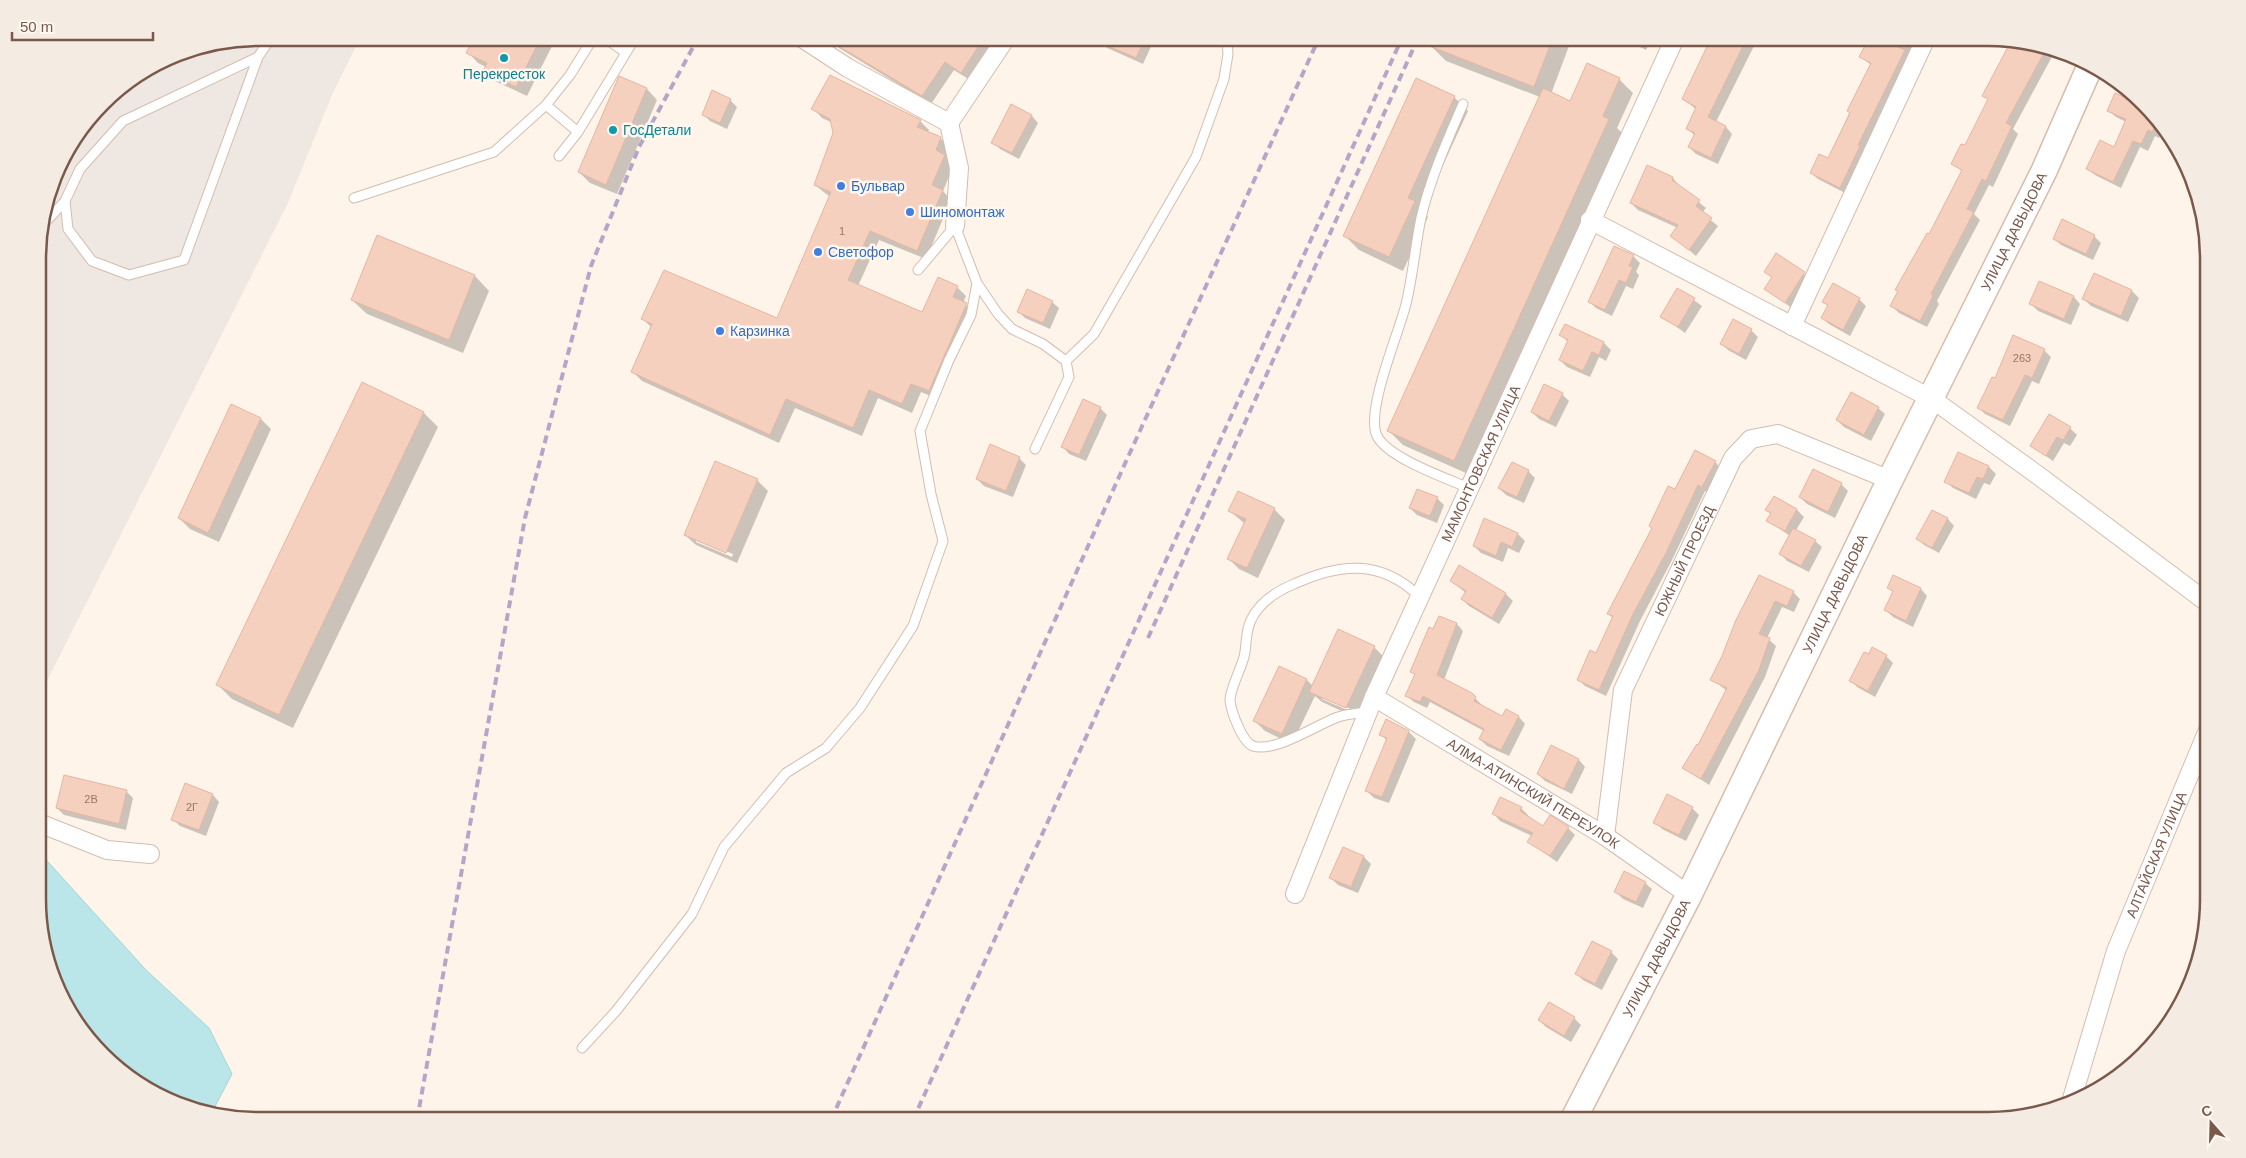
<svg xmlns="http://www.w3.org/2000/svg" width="2246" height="1158" viewBox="0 0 2246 1158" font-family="Arial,sans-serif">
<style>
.industrial{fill:#eee7e2}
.water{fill:#bbe6e9;stroke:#a1d6db}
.shadow{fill:#0003;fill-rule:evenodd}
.building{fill:#f5d0bf;stroke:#e8b59e}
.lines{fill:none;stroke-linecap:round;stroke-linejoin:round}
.lane-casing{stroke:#d3bdb0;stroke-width:11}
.street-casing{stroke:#d3bdb0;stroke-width:20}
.secondary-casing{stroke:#d7bcad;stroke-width:28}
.lane{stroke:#fff;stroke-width:9}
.street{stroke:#fff;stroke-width:18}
.secondary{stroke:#fff;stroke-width:25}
.rail{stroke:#b6a5c9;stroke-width:4;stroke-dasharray:8 5;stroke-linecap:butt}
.culture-dot{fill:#0f9aa8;stroke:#fff8f0;stroke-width:2}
.shop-dot{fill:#3f7fe0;stroke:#fff8f0;stroke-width:2}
.labels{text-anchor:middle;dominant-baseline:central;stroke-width:5;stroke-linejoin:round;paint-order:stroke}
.number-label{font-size:11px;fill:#997667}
.culture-label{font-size:14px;fill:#0d838f;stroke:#fff8f0}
.shop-label{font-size:14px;fill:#366cbe;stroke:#fff8f0;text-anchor:start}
.street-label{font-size:14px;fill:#7a584a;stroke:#fff8f0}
.rim{fill:none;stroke:#7a584a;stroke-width:2.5}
</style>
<rect width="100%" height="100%" fill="#fef4e9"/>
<path class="industrial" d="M 259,38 L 360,38 L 332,95 L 287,205 L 42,691 L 39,690 L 38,245 L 61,161 L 113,93 L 175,54 Z"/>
<path class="water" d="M 39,852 L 146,970 L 209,1028 L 232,1074 L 213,1110 L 161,1097 L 113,1066 L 75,1022 L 39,928 Z"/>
<path class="shadow" d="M 475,38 L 556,38 L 527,96 L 495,81 L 485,70 L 486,67 L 478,63 L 468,52 Z
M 832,38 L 891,38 L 900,43 L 904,38 L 982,38 L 992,47 L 970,80 L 954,70 L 931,104 L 839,48 L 831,40 Z
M 1097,38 L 1155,38 L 1143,64 L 1103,46 L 1096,40 Z
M 1435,38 L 1572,38 L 1551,94 L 1570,102 L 1619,79 L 1633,93 L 1617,128 L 1623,134 L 1468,474 L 1403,445 L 1389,431 L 1540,97 L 1446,61 L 1431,46 Z
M 1622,38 L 1652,38 L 1646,50 Z
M 1713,38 L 1758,38 L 1716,122 L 1726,127 L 1732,134 L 1718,164 L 1696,154 L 1689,147 L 1695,136 L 1687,128 L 1696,109 L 1683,99 Z
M 1870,38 L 1880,40 L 1880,38 L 1920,38 L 1847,194 L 1818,179 L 1811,173 L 1828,160 L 1871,65 L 1861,57 Z
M 2012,43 L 2054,53 L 2013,129 L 2018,134 L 1993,187 L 1989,185 L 1974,214 L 1980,220 L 1937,301 L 1939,304 L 1927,327 L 1899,313 L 1892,306 L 1899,292 L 1897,290 L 1929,235 L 1963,172 L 1953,164 L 1965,147 L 1989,100 L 1984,95 Z
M 620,78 L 647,89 L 657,100 L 617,194 L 590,183 L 579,172 Z
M 2128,89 L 2164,128 L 2159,138 L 2155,136 L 2148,151 L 2140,147 L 2121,188 L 2095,175 L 2088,169 L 2115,148 L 2126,122 L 2116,117 L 2109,111 L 2124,98 Z
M 1454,97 L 1468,111 L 1422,211 L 1428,217 L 1403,271 L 1359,250 L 1345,236 Z
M 730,100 L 737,107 L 727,129 L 710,121 L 703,114 Z
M 1012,106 L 1032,116 L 1038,123 L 1019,159 L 1000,149 L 993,142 Z
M 813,108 L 920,121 L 929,130 L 928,132 L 940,138 L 950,147 L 946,157 L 954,165 L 943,191 L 951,200 L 926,259 L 879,240 L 858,286 L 923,314 L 957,287 L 966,296 L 963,303 L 975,313 L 938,399 L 921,392 L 912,413 L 878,398 L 862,436 L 795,408 L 779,443 L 642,381 L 632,371 L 652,328 L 643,319 L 777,319 L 830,197 L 815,185 L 834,133 L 833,123 L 822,118 Z
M 1673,178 L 1679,186 L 1706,208 L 1702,213 L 1718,226 L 1696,256 L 1672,236 L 1678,228 L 1638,210 L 1631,203 Z
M 2094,236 L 2101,243 L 2093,260 L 2061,245 L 2054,239 Z
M 378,237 L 475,276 L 489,291 L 463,353 L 367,314 L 352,300 Z
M 1777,255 L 1812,280 L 1793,309 L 1766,289 L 1773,278 L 1766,272 Z
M 1633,256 L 1640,263 L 1636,272 L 1639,275 L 1633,289 L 1626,286 L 1612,316 L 1596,308 L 1589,301 Z
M 2095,275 L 2132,291 L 2139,298 L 2128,322 L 2091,306 L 2084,299 Z
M 1678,289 L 1702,306 L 1685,333 L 1662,316 Z
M 2074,297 L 2080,304 L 2071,325 L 2038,311 L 2031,304 Z
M 1859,299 L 1866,306 L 1850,336 L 1829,324 L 1822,318 L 1829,306 L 1824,302 Z
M 1052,302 L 1059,308 L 1050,329 L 1025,318 L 1018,311 Z
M 1566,325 L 1604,343 L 1611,350 L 1606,361 L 1599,357 L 1590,377 L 1567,367 L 1560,360 L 1568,342 L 1561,335 Z
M 1751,330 L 1758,337 L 1746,360 L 1728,350 L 1721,343 Z
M 2044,350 L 2051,357 L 2039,384 L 2032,381 L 2010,426 L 1985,414 L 1979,408 L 1995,379 Z
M 362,384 L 424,413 L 438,427 L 293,728 L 232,699 L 218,685 Z
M 1562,394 L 1569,401 L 1556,427 L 1539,419 L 1532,412 Z
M 1100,408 L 1107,415 L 1086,461 L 1069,454 L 1063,447 Z
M 1878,408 L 1885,414 L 1871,441 L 1844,427 L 1837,420 Z
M 261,419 L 271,429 L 219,542 L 190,529 L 179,518 Z
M 2070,428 L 2077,435 L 2070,446 L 2064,443 L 2053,461 L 2031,446 Z
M 1959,453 L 1989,467 L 1996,474 L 1990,485 L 1984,483 L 1976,499 L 1953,488 L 1946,481 Z
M 1019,458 L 1026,465 L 1013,497 L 984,486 L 977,479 Z
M 1715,462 L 1722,469 L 1709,493 L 1705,491 L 1672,560 L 1640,621 L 1606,696 L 1585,686 L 1578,679 L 1597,655 L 1613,618 L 1608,614 L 1675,491 Z
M 1528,471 L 1535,478 L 1524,503 L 1506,495 L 1499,488 Z
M 757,480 L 768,491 L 737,563 L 696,545 L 685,535 ZM 696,539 L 733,554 L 732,557 L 696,542 Z
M 1841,484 L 1848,491 L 1835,518 L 1807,504 L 1800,497 Z
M 1774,497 L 1797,510 L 1804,517 L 1796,530 L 1815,541 L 1822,547 L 1809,572 L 1787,561 L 1781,554 L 1790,536 L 1768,521 L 1771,514 L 1767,510 Z
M 1437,498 L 1444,505 L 1437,523 L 1417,515 L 1410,508 Z
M 1274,509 L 1285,520 L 1258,578 L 1239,569 L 1229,559 L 1245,524 L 1230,511 Z
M 1933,511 L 1948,519 L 1954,526 L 1939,553 L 1924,545 L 1918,539 Z
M 1518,534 L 1525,541 L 1519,553 L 1508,548 L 1503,562 L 1481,553 L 1474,546 Z
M 1459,567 L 1506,594 L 1513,601 L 1499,624 L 1469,606 L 1462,599 L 1466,593 L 1451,581 Z
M 1759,577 L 1793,592 L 1800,599 L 1794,612 L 1782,607 L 1767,638 L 1776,646 L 1765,677 L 1709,785 L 1684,768 L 1699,746 L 1727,691 L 1712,679 Z
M 1894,577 L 1921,589 L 1927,596 L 1913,627 L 1893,617 L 1886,610 L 1894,593 L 1889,588 Z
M 1439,617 L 1457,624 L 1463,631 L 1444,680 L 1471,694 L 1482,705 L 1503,717 L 1506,711 L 1519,717 L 1525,724 L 1509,756 L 1487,746 L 1480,739 L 1484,731 L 1430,702 L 1427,708 L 1414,702 L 1407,696 L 1415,675 L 1412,672 Z
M 1374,647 L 1385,658 L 1357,718 L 1322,702 L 1315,696 L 1292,744 L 1265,731 L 1254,720 L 1279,667 L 1307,680 L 1313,686 ZM 1322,696 L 1353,710 L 1352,712 L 1322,699 Z
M 1872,649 L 1886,656 L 1893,663 L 1875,697 L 1857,687 L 1851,680 Z
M 1409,732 L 1416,739 L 1389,803 L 1374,798 L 1367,791 L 1387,741 L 1381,734 Z
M 1552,747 L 1579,760 L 1585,767 L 1572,794 L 1545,781 L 1538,774 Z
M 126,791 L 133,798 L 126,830 L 64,815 L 57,808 Z
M 213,795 L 219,802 L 206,836 L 180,826 L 173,819 Z
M 1521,808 L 1528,815 L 1527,817 L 1544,828 L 1568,828 L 1575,835 L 1557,862 L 1529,842 L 1532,836 L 1500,821 L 1494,814 Z
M 1692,808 L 1699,815 L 1686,841 L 1662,829 L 1655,822 Z
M 1343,848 L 1364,857 L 1371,864 L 1358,893 L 1338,885 L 1331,878 Z
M 1645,883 L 1652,889 L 1643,908 L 1623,899 L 1616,892 Z
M 1611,952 L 1618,959 L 1602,990 L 1583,980 L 1576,973 Z
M 1549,1003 L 1574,1018 L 1581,1025 L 1571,1042 L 1546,1027 L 1539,1020 Z"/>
<path class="building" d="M 474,38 L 541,38 L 516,87 L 483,71 L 487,63 L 466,53 Z
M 825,38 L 984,38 L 961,73 L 945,62 L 922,96 Z
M 1089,38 L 1145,38 L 1136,58 Z
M 1409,38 L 1553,38 L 1534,87 Z
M 1711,38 L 1747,38 L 1708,117 L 1726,126 L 1711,158 L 1688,147 L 1695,133 L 1686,129 L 1696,107 L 1682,99 Z
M 1869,38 L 1878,38 L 1905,50 L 1858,145 L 1860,146 L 1840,188 L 1810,173 L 1819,154 L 1828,158 L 1850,113 L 1847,111 L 1871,63 L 1859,57 Z
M 2010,43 L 2045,51 L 2006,123 L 2012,126 L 1986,181 L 1982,179 L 1967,209 L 1974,212 L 1931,294 L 1933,296 L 1920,321 L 1890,306 L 1898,291 L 1895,290 L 1927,233 L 1929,234 L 1962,170 L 1951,164 L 1961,144 L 1965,145 L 1988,99 L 1982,96 Z
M 1587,63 L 1620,78 L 1603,116 L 1609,119 L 1454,461 L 1387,431 L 1543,88 L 1570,101 Z
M 830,75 L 921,120 L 917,127 L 941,137 L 936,150 L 945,155 L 932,185 L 943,190 L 917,251 L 870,231 L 848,280 L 922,312 L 938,277 L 958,286 L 953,297 L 967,303 L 929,391 L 911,384 L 902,404 L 869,390 L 853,428 L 786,399 L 770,435 L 631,372 L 652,324 L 641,319 L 664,270 L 777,318 L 831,192 L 814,185 L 833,133 L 830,119 L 811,109 Z
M 619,76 L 647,88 L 606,185 L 578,172 Z
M 1416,78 L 1455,96 L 1408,198 L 1415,201 L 1389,257 L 1343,236 Z
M 712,90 L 731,99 L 720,123 L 702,115 Z
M 2115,93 L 2144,106 L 2158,121 L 2152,132 L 2148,130 L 2141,144 L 2133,141 L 2113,182 L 2086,169 L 2100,140 L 2114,147 L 2126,119 L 2107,111 Z
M 1011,104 L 1032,115 L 1012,153 L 991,143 Z
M 1647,165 L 1673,177 L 1672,180 L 1700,200 L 1696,206 L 1712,218 L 1689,250 L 1670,236 L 1678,225 L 1630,203 Z
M 2062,219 L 2095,235 L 2086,254 L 2053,239 Z
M 377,235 L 475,275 L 449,340 L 351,300 Z
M 1614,246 L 1634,255 L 1629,266 L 1633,267 L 1626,283 L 1619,280 L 1605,310 L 1588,302 Z
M 1776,253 L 1805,272 L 1785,303 L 1764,289 L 1772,277 L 1764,272 Z
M 2094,273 L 2132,290 L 2121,316 L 2082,299 Z
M 2039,281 L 2074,296 L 2064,319 L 2029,304 Z
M 1833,283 L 1860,298 L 1843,330 L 1821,318 L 1828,305 L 1822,302 Z
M 1677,288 L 1695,298 L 1678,327 L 1660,317 Z
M 1027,289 L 1053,301 L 1043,323 L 1017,312 Z
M 1733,319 L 1752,329 L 1739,354 L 1720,344 Z
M 1565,324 L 1604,342 L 1599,355 L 1592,352 L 1583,371 L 1559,360 L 1568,340 L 1559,335 Z
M 2013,335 L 2045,349 L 2032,378 L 2025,375 L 2003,420 L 1977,408 L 1992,377 L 1995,378 Z
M 362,382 L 424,412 L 279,715 L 216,685 Z
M 1544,384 L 1563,393 L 1549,421 L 1531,412 Z
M 1851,392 L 1879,407 L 1864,435 L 1836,420 Z
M 1083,399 L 1101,407 L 1079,455 L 1061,447 Z
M 231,404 L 261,418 L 208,533 L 178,518 Z
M 2049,414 L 2071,427 L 2063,440 L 2057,437 L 2046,456 L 2030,446 Z
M 990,444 L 1020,457 L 1006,491 L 976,479 Z
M 1695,450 L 1716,461 L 1702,487 L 1698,485 L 1666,553 L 1633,614 L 1599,690 L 1577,680 L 1590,650 L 1596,653 L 1613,616 L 1607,614 L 1652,528 L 1649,526 L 1668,486 L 1675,489 Z
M 1958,452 L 1989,466 L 1983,479 L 1977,477 L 1969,493 L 1944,482 Z
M 715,461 L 758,479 L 726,553 L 684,535 Z
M 1512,462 L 1529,470 L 1517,497 L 1498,488 Z
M 1813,469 L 1842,483 L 1828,512 L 1799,497 Z
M 1417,489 L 1438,497 L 1430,516 L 1409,508 Z
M 1238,491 L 1275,508 L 1247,568 L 1227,559 L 1246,519 L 1228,511 Z
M 1774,496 L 1797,509 L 1785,531 L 1766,521 L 1771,513 L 1765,510 Z
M 1932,510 L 1948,518 L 1932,548 L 1916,539 Z
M 1484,518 L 1518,533 L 1512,547 L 1501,542 L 1496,556 L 1473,546 Z
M 1793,528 L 1816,540 L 1801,566 L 1779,554 Z
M 1459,565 L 1506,593 L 1492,618 L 1461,599 L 1466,591 L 1450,581 Z
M 1759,575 L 1794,591 L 1787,606 L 1775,601 L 1759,634 L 1770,638 L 1759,670 L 1701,779 L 1682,768 L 1697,744 L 1698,745 L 1727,688 L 1710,680 L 1722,656 L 1736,620 Z
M 1893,575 L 1921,588 L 1906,621 L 1884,610 L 1893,591 L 1887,588 Z
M 1439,616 L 1457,623 L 1437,675 L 1472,693 L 1476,697 L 1474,701 L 1502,716 L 1506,709 L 1519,716 L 1501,750 L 1479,739 L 1484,729 L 1423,696 L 1420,702 L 1405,696 L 1415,674 L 1410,672 L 1429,627 L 1433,629 Z
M 1338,629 L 1375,646 L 1346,708 L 1309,692 Z
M 1872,647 L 1887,655 L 1868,691 L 1849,681 L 1864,652 L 1869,654 Z
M 1279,666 L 1307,679 L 1282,734 L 1253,721 Z
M 1386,719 L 1409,731 L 1382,797 L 1365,791 L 1387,738 L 1379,735 Z
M 1551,745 L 1579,759 L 1564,789 L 1537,774 Z
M 64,775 L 127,790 L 119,824 L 56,808 Z
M 185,783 L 213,794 L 199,830 L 171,820 Z
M 1667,794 L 1693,807 L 1679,835 L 1653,823 Z
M 1500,797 L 1522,807 L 1520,811 L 1543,826 L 1550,815 L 1569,827 L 1550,856 L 1527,842 L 1533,833 L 1492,814 Z
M 1343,847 L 1364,856 L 1351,887 L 1329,878 Z
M 1624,871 L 1646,882 L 1636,902 L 1614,892 Z
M 1592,941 L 1612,951 L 1595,984 L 1575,974 Z
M 1549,1002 L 1575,1017 L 1564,1036 L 1538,1020 Z"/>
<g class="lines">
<g class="lane-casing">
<path id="lane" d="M 605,38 L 625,52
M 258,57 L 123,121 L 80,169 L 65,201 L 68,229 L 92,261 L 129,275 L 184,260 L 258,57 L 271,38
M 1463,104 C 1447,141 1430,179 1421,218 C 1415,246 1413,276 1406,304 C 1399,333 1365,411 1377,436 C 1388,458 1446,478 1469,488
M 546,105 L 578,132
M 559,156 L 578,132 L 635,38
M 354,198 L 494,152 L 546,105 L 570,75 L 593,38
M 43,225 L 65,201
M 977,283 L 998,314 L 1012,329 L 1043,344 L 1066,361 L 1069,377 L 1035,449
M 1066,361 L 1094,334 L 1196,157 L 1224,79 L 1228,54 L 1227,38
M 1368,712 C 1357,713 1348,714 1338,717 C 1316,725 1275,753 1253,746 C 1242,742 1231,711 1230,700 C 1230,690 1241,668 1244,657 C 1247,645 1245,632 1251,620 C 1259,603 1277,591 1294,584 C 1340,563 1380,559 1419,596
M 582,1048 L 616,1011 L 692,914 L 724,847 L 786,773 L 826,748 L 860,708 L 913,626 L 943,541 L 931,494 L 920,431 L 949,360 L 971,315 L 977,283 L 955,226 L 918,270"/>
</g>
<g class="street-casing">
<g id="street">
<path d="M 802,38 L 848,68 L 949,123 L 959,168 L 955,226"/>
<path d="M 949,123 L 1006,38"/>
<path d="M 1590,220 L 1932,399 L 2039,476 L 2208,603"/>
<path d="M 1792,326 L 1926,38"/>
<path id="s1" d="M 1374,697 L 1605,836 L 1689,895"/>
<path d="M 39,823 L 107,850 L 150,854"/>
<path id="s2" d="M 1605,836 L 1623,690 L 1733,458 L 1751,439 L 1778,434 L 1890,480"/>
<path id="s3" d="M 1295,894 L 1374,697 L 1675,38"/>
<path id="s4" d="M 2071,1102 L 2116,951 L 2208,730"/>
</g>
</g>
<g class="secondary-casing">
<g id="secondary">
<path id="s5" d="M 1573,1120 L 1689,895 L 1890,480 L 2044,171 L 2091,64"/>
</g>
</g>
<use href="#lane" class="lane"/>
<use href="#street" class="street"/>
<use href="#secondary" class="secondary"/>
<path class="rail" d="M 1148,638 L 1418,38
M 417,1120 L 525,518 L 591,266 L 639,147 L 698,38
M 831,1120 L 1123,468 L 1319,38
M 913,1120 L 1402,38"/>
</g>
<g class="culture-dot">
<circle cx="504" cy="58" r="5"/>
<circle cx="613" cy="130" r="5"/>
</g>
<g class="shop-dot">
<circle cx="841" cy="186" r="5"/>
<circle cx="910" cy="212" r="5"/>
<circle cx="818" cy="252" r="5"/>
<circle cx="720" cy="331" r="5"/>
</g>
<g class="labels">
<g class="number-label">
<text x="842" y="231">1</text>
<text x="2022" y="358">263</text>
<text x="91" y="799">2В</text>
<text x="192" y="807">2Г</text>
</g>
<g class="culture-label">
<text x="504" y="74">Перекресток</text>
<text x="623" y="130" text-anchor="start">ГосДетали</text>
</g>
<g class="shop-label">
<text x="851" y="186">Бульвар</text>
<text x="920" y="212">Шиномонтаж</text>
<text x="828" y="252">Светофор</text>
<text x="730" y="331">Карзинка</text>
</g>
<g class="street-label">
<text stroke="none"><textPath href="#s5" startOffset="992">УЛИЦА ДАВЫДОВА</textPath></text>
<text stroke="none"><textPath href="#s3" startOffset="469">МАМОНТОВСКАЯ УЛИЦА</textPath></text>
<text stroke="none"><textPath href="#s2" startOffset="290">ЮЖНЫЙ ПРОЕЗД</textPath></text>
<text stroke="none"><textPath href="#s5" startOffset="588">УЛИЦА ДАВЫДОВА</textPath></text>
<text stroke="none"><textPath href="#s1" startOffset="186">АЛМА-АТИНСКИЙ ПЕРЕУЛОК</textPath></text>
<text stroke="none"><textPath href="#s4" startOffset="262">АЛТАЙСКАЯ УЛИЦА</textPath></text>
<text stroke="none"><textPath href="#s5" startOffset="182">УЛИЦА ДАВЫДОВА</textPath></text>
</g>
</g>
<path d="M0 0H2246V1158H0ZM259 46H1987A213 213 0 0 1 2200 259V899A213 213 0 0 1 1987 1112H259A213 213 0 0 1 46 899V259A213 213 0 0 1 259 46Z" fill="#f4ebe3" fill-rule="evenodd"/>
<path class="rim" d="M259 46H1987A213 213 0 0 1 2200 259V899A213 213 0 0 1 1987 1112H259A213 213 0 0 1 46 899V259A213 213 0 0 1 259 46Z"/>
<g transform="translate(2211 1123) rotate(340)" stroke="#fff8f0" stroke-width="4" paint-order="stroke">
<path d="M0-4L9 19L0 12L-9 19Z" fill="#7a584a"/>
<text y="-8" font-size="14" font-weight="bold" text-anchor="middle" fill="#7a584a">С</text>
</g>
<path d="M12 32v8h141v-8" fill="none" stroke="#7a584a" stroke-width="2.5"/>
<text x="20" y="32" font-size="15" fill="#7a584a" stroke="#fff8f0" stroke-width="4" paint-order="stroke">50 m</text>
</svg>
